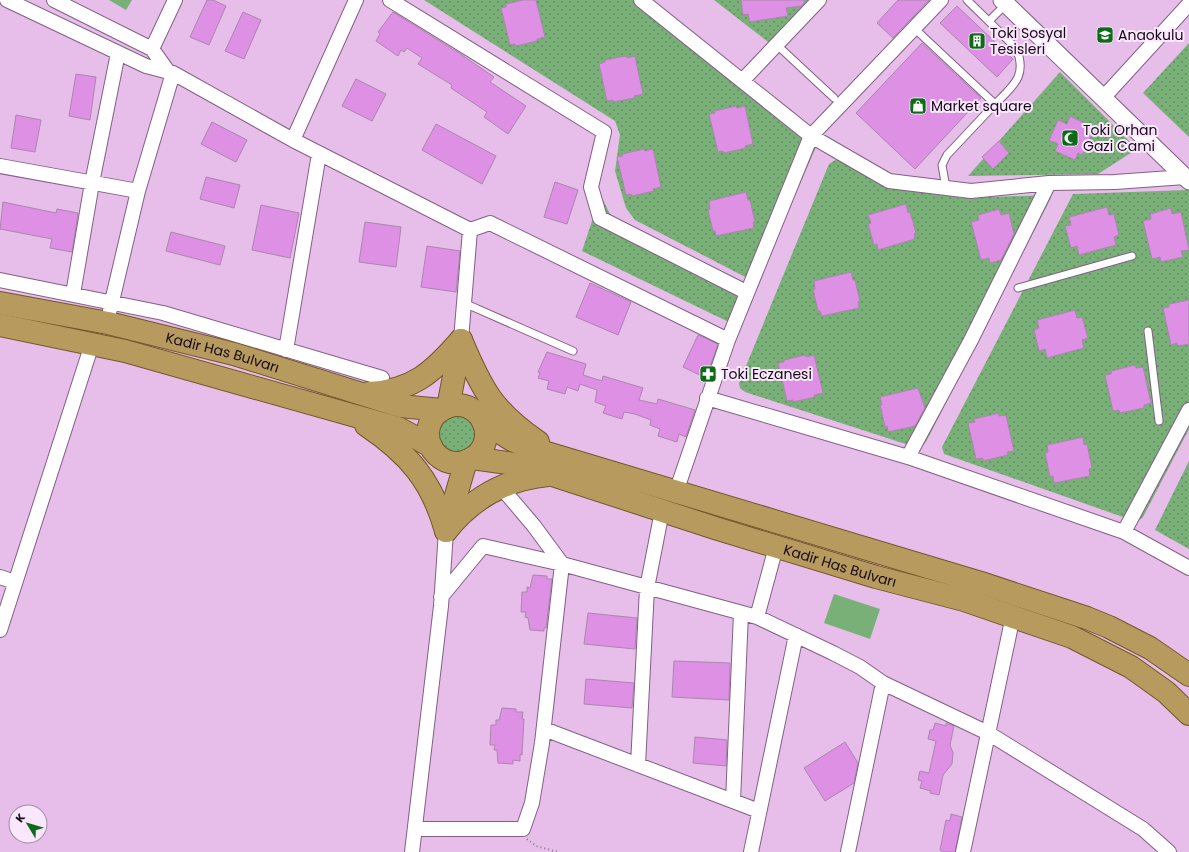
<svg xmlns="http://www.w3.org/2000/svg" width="1189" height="852" viewBox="0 0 1189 852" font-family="Poppins,sans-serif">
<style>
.grass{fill:url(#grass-dots)}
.park{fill:#79b078}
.building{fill:#dd90e4;stroke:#ab86ae}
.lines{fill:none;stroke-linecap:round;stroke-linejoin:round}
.service-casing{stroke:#835f86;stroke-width:9}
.minor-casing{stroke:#835f86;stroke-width:16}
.tertiary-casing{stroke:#835f86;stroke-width:19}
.trunk-casing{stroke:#73572a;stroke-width:24}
.path{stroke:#8e7190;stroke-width:2;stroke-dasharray:1 3;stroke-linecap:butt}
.service{stroke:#fff;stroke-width:7}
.minor{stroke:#fff;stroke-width:14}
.tertiary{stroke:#fff;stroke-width:17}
.trunk{stroke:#b79a5e;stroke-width:22}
.labels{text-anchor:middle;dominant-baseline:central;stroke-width:4;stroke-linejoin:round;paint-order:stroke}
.poi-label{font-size:14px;fill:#160917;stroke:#fbe7fd;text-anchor:start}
.street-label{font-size:14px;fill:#160917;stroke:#fbe7fd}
</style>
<defs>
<pattern id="grass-dots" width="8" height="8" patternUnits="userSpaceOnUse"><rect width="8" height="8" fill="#79b078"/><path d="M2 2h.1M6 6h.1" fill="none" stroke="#628d61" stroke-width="1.8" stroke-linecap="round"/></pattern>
</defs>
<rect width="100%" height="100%" fill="#e6bee9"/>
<path class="grass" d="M 424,0 L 646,0 L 790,109 C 803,120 813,129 816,147 L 769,256 L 755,282 L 635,220 L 626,208 L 615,171 L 620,135 L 615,121 Z
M 714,0 L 814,0 L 772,45 Z
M 1189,43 L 1189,137 L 1143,93 Z
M 1060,72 L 1137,149 L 1098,174 L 968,176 Z
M 837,159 L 888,184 L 961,198 L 1051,195 L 1051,198 L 927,440 L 922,447 L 918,448 L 745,392 L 740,388 L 739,383 L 829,164 Z
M 1189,190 L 1189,429 L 1143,517 L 1137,522 L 944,454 L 942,447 L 1073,194 Z
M 599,200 L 603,200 L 612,218 L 749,299 L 739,327 L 582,251 Z
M434 434a23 23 0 1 1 46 0a23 23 0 1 1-46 0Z
M 1189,461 L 1189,549 L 1155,530 Z"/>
<path class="park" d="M 109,0 L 132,0 L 126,10 Z
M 834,594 L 880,609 L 870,639 L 824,623 Z"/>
<path class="building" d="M 207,0 L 213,0 L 226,6 L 209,45 L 190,37 Z
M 523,0 L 536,0 L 545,37 L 537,39 L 537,41 L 516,46 L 515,44 L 510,45 L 501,8 L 506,7 L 506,4 Z
M 741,0 L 804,0 L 804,3 L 802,6 L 786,8 L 788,16 L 750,22 L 748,14 L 743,15 Z
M 898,0 L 929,0 L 893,38 L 877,23 Z
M 957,6 L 1013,59 L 997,77 L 940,23 Z
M 243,12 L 261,20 L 244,59 L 225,51 Z
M 393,12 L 459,53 L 494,77 L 490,82 L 526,106 L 508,134 L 484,117 L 487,112 L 451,88 L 452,85 L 418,64 L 422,58 L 407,48 L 404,52 L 401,50 L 398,56 L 376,41 L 380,34 L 378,32 Z
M 922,43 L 981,98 L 915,169 L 856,113 Z
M 626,56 L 627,58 L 635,56 L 643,94 L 634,96 L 635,98 L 613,102 L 613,100 L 607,101 L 599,64 L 605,62 L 605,60 Z
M 76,74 L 96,77 L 90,120 L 69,116 Z
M 356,79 L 386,94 L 372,121 L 342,106 Z
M 736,106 L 737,108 L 745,106 L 753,144 L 745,146 L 746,148 L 724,153 L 723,151 L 718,152 L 709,114 L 715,113 L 714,111 Z
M 16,115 L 41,120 L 35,152 L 11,148 Z
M 1070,116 L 1090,126 L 1087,134 L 1091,136 L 1082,155 L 1078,153 L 1075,160 L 1055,151 L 1058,144 L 1049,140 L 1058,120 L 1067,124 Z
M 212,122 L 247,140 L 236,162 L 201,144 Z
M 436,124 L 496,156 L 482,184 L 422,150 Z
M 999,141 L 1009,153 L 993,169 L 982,157 Z
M 644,149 L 645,151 L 653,149 L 661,187 L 653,189 L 654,191 L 632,196 L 631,194 L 626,195 L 617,157 L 623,156 L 622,154 Z
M 206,177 L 240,185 L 234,208 L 200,199 Z
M 555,182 L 578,190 L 567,224 L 544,217 Z
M 746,192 L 748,200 L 750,200 L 755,222 L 753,222 L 754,228 L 716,236 L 715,231 L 713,231 L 708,210 L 710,209 L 709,201 Z
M 3,202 L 56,213 L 57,209 L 78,213 L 72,252 L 50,248 L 52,239 L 0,229 Z
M 906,204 L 908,213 L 910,212 L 916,233 L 914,234 L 915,239 L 878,250 L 877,244 L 874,245 L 868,224 L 871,223 L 868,215 Z
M 261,205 L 299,213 L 290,258 L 252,250 Z
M 1107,207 L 1109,215 L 1114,214 L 1119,235 L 1114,237 L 1116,245 L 1079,255 L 1077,246 L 1071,248 L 1065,226 L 1071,225 L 1069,217 Z
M 1171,208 L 1172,214 L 1181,212 L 1189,250 L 1181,251 L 1183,257 L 1161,262 L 1160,257 L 1152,259 L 1143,221 L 1151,219 L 1150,214 Z
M 999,209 L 1001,215 L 1009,213 L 1014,234 L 1001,260 L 990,263 L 989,258 L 981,260 L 971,222 L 979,220 L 978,215 Z
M 365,222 L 401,227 L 396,267 L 359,262 Z
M 171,232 L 225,246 L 220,265 L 166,251 Z
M 427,246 L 460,251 L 456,292 L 421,287 Z
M 851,272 L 853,280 L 855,280 L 860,301 L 858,302 L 859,308 L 822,316 L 820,311 L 818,311 L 813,289 L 815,289 L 814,281 Z
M 590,283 L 631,302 L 618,335 L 576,317 Z
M 1189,300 L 1189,344 L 1178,346 L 1177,343 L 1171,345 L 1163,308 L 1169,307 L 1169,304 Z
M 1075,310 L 1077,318 L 1082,317 L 1088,338 L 1082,340 L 1084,348 L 1047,358 L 1045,349 L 1039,351 L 1034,330 L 1039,328 L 1037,320 Z
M 698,335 L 718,344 L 706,378 L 683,367 Z
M 547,352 L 586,364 L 583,375 L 602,381 L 603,376 L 643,388 L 639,400 L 657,404 L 658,399 L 695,410 L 686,437 L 679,434 L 677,442 L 658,436 L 660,429 L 650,425 L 651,420 L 635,414 L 624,412 L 622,419 L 603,413 L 606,406 L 595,402 L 597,390 L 580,384 L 578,391 L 567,387 L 565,394 L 547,389 L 549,381 L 538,378 L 540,373 L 538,372 Z
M 805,355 L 806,357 L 814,355 L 823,393 L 814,395 L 815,397 L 793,402 L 793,400 L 787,401 L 778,363 L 784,362 L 784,360 Z
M 1135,365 L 1136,368 L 1143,367 L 1151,403 L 1144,405 L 1144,408 L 1120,413 L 1119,410 L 1113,411 L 1105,375 L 1111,374 L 1111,371 Z
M 918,388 L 925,408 L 915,426 L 888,432 L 887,426 L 885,427 L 880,405 L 882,405 L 880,397 Z
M 999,413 L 999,416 L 1006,415 L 1014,451 L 1007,452 L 1008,455 L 983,461 L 983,458 L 976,459 L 968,423 L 975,422 L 974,419 Z
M 1083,437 L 1084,445 L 1087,444 L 1092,468 L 1089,469 L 1090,476 L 1054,483 L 1053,476 L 1050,477 L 1045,453 L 1048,452 L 1047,445 Z
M 533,575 L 547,576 L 547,579 L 552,579 L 546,628 L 544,628 L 544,631 L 530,630 L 528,618 L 525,617 L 526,612 L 521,612 L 522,592 L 527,592 L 527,587 L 530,588 Z
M 588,613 L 637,618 L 635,649 L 584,644 Z
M 674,661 L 730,663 L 729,700 L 672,697 Z
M 586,679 L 634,683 L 632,708 L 584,704 Z
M 502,708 L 516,709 L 516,712 L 523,712 L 522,719 L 524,719 L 522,755 L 520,754 L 520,761 L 513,760 L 513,764 L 498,763 L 497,750 L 494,750 L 495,745 L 490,745 L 491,725 L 496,725 L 496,720 L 499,720 Z
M 935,723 L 946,726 L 946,723 L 954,726 L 950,745 L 953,753 L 952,764 L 943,775 L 939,795 L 930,793 L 931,791 L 920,788 L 922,781 L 918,780 L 920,771 L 929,773 L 936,741 L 928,739 L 930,730 L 933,730 Z
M 695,737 L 727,740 L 726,766 L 693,763 Z
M 845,742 L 858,763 L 854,783 L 825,801 L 804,768 Z
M 951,814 L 962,817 L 955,852 L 943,852 L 940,850 L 946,820 L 950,821 Z"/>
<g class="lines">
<g class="service-casing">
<path id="service" d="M 967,0 L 1016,48 C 1028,76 1013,86 995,104
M 989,21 L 1006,4
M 914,28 L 995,104 L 947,155 L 942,165 L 946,188
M 777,45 L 834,98
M 1018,288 L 1132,256
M 464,303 L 573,351
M 1148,331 L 1159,421"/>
</g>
<g class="minor-casing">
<path id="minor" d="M 7,0 L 146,66 L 173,73 L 293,140
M 54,0 L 152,49 L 167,70
M 356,0 L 293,140 L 470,230 L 461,340
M 390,0 L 604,132 L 591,187 L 600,218 L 746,292
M 641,0 L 811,136 L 889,181 L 971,191 L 1049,183 L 1115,182 L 1185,177
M 152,49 L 175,0
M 742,81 L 819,0
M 1103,98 L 1189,4
M 0,166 L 138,191
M 470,230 L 490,223 L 728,340
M 0,280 L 163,313 L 382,378
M 73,294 L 92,183 L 118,53
M 110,310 L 138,191 L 173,73
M 286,350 L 319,154
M 707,398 L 908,457 L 1124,532 L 1189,568
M 908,457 L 971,340 L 1049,183
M 501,487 L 534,526 L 562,564 L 757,617 L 833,653 L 860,667 L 883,683 L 988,733 L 1143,829 L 1169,852
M 676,492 L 728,340 L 811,136 L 941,0
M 1124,532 L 1189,410
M 0,577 L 15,582
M 757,617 L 776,547
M 0,630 L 92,344
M 544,729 L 759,811
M 638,765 L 647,588 L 662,511
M 733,801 L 741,613
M 415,829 L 523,829 L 532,803 L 542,743 L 562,564 L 483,546 L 441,597
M 412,852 L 441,606 L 446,531
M 751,852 L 796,635
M 848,852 L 883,683
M 963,852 L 1013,616"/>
</g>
<g class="tertiary-casing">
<path id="tertiary" d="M 1002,0 L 1189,181"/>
</g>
<g class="trunk-casing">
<g id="trunk">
<path id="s1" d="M 0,303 L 108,323 L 234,354 L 400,406 L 442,410"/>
<path d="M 0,325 L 125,351 L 398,428 L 431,446"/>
<path d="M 461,340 C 482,390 493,411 538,442"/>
<path d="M 369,393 C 413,391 433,372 461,340"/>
<circle cx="457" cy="434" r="29"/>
<path d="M 448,407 L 461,340"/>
<path d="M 483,422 L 512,440 L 537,450 L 981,583 L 1087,618 L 1109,627 L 1150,648 L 1189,675"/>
<path d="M 366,425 C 409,454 432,481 446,531"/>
<path id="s2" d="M 472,458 L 522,465 L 715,528 L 876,577 L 964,600 L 1072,637 L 1131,667 L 1166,692 L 1189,714"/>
<path d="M 447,526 L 466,461"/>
<path d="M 446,531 C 472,498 507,479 548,475"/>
</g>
</g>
<path class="path" d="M 527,839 L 536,846 L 558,852"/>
<use href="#service" class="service"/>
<use href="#minor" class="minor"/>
<use href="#tertiary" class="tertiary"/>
<use href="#trunk" class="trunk"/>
</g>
<defs>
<g id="school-square" transform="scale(0.9)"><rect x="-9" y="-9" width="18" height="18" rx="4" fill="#0b6b16" stroke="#fbe7fd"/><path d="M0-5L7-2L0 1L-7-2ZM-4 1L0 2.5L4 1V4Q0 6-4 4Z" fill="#fff"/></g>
<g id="building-square" transform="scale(0.9)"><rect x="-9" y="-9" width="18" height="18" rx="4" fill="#0b6b16" stroke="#fbe7fd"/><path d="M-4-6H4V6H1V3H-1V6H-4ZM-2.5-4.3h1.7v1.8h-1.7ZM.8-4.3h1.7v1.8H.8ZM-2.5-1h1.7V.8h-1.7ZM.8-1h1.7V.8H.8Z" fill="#fff"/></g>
<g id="shop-square" transform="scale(0.9)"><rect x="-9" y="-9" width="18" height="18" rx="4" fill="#0b6b16" stroke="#fbe7fd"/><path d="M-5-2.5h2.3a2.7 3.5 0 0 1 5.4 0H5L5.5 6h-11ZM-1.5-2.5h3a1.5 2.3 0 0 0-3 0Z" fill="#fff"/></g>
<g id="mosque-square" transform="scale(0.9)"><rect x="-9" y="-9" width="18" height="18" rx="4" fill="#0b6b16" stroke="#fbe7fd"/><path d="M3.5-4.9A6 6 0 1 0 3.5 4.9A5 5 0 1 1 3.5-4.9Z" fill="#fff"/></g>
<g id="pharmacy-square" transform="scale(0.9)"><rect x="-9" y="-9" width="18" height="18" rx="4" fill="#0b6b16" stroke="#fbe7fd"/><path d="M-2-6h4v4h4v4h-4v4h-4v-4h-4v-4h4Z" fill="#fff"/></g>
</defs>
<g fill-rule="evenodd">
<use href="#school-square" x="1105" y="35"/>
<use href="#building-square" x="977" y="41"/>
<use href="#shop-square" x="918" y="106"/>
<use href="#mosque-square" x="1070" y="138"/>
<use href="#pharmacy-square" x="708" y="374"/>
</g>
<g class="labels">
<g class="poi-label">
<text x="990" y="33">Toki Sosyal<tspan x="990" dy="16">Tesisleri</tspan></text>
<text x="1118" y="35">Anaokulu</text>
<text x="931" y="106">Market square</text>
<text x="1083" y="130">Toki Orhan<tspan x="1083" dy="16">Gazi Cami</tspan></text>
<text x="721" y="374">Toki Eczanesi</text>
</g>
<g class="street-label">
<text stroke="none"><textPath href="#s1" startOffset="228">Kadir Has Bulvarı</textPath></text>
<text stroke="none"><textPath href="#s2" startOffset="384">Kadir Has Bulvarı</textPath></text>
</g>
</g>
<g transform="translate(28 824) rotate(308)"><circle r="19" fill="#fbe7fd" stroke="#9f8ea1"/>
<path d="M0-3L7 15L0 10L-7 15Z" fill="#0b6b16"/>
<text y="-6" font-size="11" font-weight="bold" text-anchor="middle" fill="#160917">K</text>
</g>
</svg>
